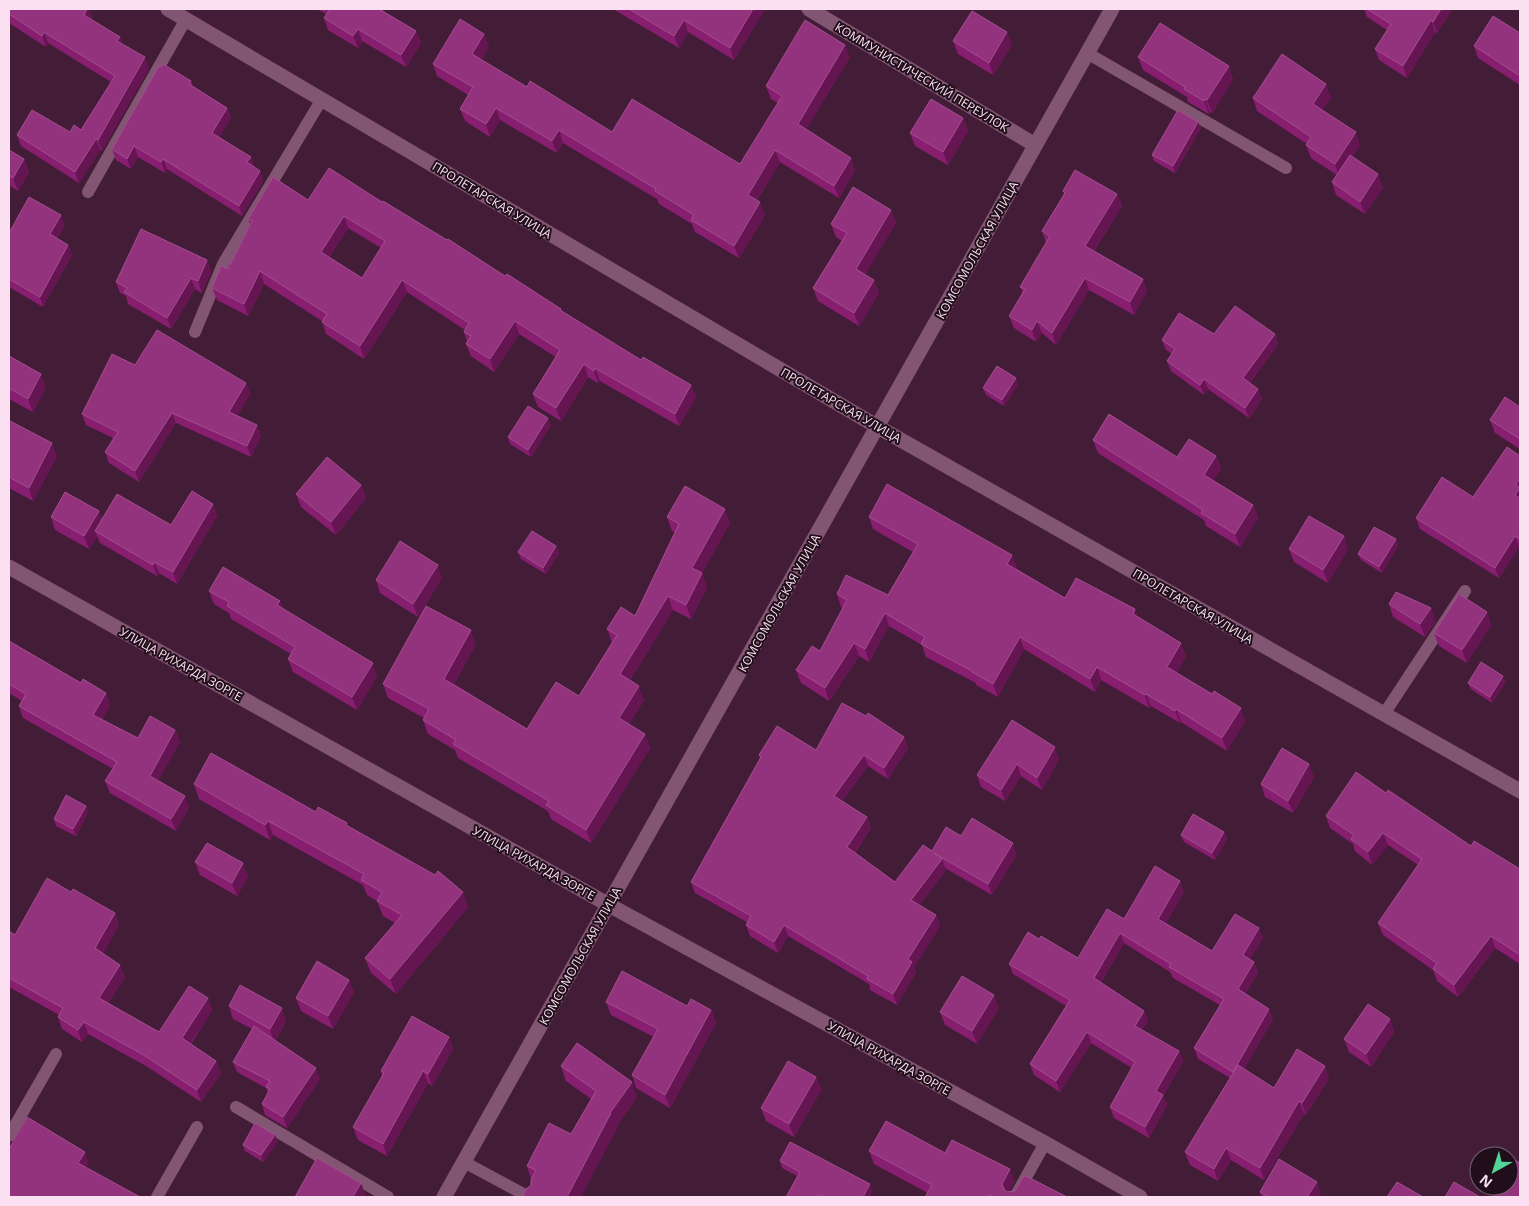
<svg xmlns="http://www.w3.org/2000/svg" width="1529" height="1206" viewBox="0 0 1529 1206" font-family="'Open Sans',sans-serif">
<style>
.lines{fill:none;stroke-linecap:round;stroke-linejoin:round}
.service{stroke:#825673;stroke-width:12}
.minor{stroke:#825673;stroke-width:15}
.tertiary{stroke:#825673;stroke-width:15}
.wall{fill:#871e6f;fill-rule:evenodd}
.shaded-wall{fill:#661553}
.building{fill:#93337d;stroke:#a34e8f;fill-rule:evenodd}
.labels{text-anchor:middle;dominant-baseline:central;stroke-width:4;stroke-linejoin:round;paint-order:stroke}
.street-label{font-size:12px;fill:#fae0f1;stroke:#200e1a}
</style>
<rect width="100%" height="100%" fill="#431d38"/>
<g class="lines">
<path class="service" d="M 1087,53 L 1286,168
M 88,192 L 186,19
M 195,332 L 223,264 L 322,99
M 1384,714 L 1465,591
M 236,1107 L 388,1197
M 9,1136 L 56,1054
M 464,1162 L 529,1197
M 157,1197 L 197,1127
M 1015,1197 L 1045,1143"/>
<path class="minor" d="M 168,9 L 878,427 L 1520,791
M 809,9 L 1035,145"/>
<path class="tertiary" d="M 9,567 L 609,905 L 1045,1143 L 1140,1197
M 444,1197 L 1112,9"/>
</g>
<path class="wall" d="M 9,9 L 89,9 L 92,18 L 91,19 L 120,37 L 122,44 L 149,68 L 102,151 L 100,150 L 79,183 L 21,146 L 17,135 L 70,132 L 81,130 L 111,82 L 48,43 L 46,47 L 9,23 Z
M 317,9 L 380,9 L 416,31 L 421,43 L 406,67 L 362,41 L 358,48 L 328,30 L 324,18 L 326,14 Z
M 613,9 L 765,9 L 734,60 L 688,32 L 679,48 Z
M 1364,9 L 1452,9 L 1437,33 L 1435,32 L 1407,78 L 1379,60 L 1375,49 L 1387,30 L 1367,17 Z
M 1520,33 L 1520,85 L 1478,58 L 1474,46 Z
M 953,41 L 1012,45 L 993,75 L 958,54 Z
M 489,46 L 481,60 L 527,87 L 612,132 L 740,164 L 778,103 L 771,99 L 766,86 L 850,57 L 806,129 L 855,170 L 839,198 L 780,162 L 757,200 L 765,215 L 739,258 L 695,232 L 692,224 L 659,204 L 657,199 L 563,143 L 557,153 L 500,120 L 490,137 L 465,121 L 460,109 L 468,95 L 437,76 L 433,64 Z
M 1138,57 L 1233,79 L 1212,113 L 1210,112 L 1209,114 L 1188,102 L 1187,97 L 1143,70 Z
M 191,81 L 193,87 L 227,108 L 231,118 L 219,137 L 251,157 L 254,167 L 260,171 L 263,181 L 242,216 L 167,169 L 165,173 L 138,157 L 131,169 L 116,160 L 112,149 Z
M 1331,97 L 1322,110 L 1360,145 L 1352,157 L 1383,187 L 1365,214 L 1336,195 L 1332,182 L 1337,175 L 1311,158 L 1306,145 L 1307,144 L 1257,111 L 1253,98 Z
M 963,118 L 968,131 L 948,165 L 915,146 L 910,133 Z
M 1198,122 L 1201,128 L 1175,173 L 1154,161 L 1152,155 Z
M 9,150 L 24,159 L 29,172 L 18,191 L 9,185 Z
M 1063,191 L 1117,194 L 1122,206 L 1094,251 L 1143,279 L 1147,291 L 1134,315 L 1089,290 L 1056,345 L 1042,333 L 1036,342 L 1014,328 L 1009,316 L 1023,293 L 1020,287 L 1046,242 L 1042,231 L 1064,194 Z
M 308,200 L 382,202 L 505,276 L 561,309 L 562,312 L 641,360 L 691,385 L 696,397 L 679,426 L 600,381 L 598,383 L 588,377 L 561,421 L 538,407 L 533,394 L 556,357 L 519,334 L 494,372 L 471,356 L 466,344 L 467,342 L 464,332 L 465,330 L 407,292 L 364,359 L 326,334 L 322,321 L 264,284 L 248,316 L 217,300 L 212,288 L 228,269 L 250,224 L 248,219 ZM 348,228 L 381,248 L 362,278 L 329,258 Z
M 891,210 L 896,223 L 865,274 L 879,293 L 859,326 L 818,301 L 813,288 L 842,241 L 836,237 L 831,224 Z
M 65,225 L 57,239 L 68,245 L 72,255 L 43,307 L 9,287 L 9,233 Z
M 207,260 L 211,272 L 202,293 L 195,289 L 171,329 L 128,304 L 126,296 L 120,293 L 116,282 Z
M 1275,334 L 1278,344 L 1250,383 L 1258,389 L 1262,399 L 1249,418 L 1208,389 L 1204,395 L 1171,371 L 1167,361 L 1172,354 L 1166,350 L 1162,340 Z
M 9,356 L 46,387 L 33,412 L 9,399 Z
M 135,365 L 246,383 L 250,394 L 237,416 L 261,435 L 251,457 L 176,423 L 139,482 L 109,463 L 105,452 L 113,438 L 86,425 L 82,414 Z
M 1018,384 L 1004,406 L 986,395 L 983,388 Z
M 1520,407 L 1520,449 L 1495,433 L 1490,420 Z
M 9,424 L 57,456 L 33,501 L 9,488 Z
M 551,425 L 531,457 L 510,444 L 508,437 Z
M 1093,440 L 1177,457 L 1216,456 L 1221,469 L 1213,480 L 1253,505 L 1258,518 L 1240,547 L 1206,526 L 1204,520 L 1098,453 Z
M 1520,456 L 1520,548 L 1519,547 L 1499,578 L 1420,529 L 1416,518 L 1473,497 Z
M 361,485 L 366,498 L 336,535 L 301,507 L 296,494 Z
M 213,504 L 217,516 L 177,584 L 159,573 L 157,576 L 100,543 L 97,536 L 89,549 L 55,530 L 51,517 L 99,511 L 102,519 L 171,525 Z
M 667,517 L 730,523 L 702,573 L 707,587 L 691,619 L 673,610 L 630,680 L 644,700 L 629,724 L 645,734 L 650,748 L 591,843 L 551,819 L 548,811 L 458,758 L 455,750 L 428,734 L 423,720 L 424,718 L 388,698 L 383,684 L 476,644 L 454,684 L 527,729 L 579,696 L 612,642 L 607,629 L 635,616 L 675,532 L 672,531 Z
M 869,517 L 1012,555 L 1017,568 L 1016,569 L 1065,598 L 1138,617 L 1186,656 L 1176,673 L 1245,721 L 1227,751 L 1181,722 L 1180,723 L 1151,706 L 1149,708 L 1101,680 L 1095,692 L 1024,649 L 998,697 L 976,685 L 976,683 L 926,657 L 922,645 L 889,626 L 869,662 L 859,656 L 829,701 L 801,683 L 796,670 L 820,651 L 843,608 L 841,607 L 837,594 L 888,595 L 913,552 L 873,529 Z
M 1396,539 L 1398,546 L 1382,573 L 1361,560 L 1358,554 Z
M 556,546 L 559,553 L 546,574 L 521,559 L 518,552 Z
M 1289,549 L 1348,549 L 1328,583 L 1294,562 Z
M 442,578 L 418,617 L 380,593 L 376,580 Z
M 209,591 L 280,601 L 283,609 L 377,676 L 357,710 L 293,672 L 288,659 L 291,654 L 231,619 L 229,613 L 214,604 Z
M 1389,604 L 1436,621 L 1425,637 L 1393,617 Z
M 1487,612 L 1491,625 L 1467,663 L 1439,646 L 1434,633 Z
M 9,641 L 81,683 L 106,693 L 110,705 L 102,720 L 138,738 L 175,730 L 180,742 L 158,780 L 189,807 L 176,831 L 110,793 L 105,781 L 113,769 L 23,718 L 19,706 L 22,701 L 9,693 Z
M 1503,676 L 1506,682 L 1492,703 L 1471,689 L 1468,683 Z
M 866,716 L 904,737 L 908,748 L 888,779 L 868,766 L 842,801 L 867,817 L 871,828 L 855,853 L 895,882 L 932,851 L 961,836 L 1017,854 L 992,895 L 945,868 L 946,870 L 919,905 L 936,915 L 940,926 L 914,967 L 916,972 L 897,1005 L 870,990 L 869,984 L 788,936 L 778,953 L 750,936 L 746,925 L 747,922 L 695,893 L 691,882 L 760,759 L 759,755 L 816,750 Z
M 1012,720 L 1059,759 L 1042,790 L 1021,776 L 1005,801 L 981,787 L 977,775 Z
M 1314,777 L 1293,813 L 1265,797 L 1261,784 Z
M 194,784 L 316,812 L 348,826 L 468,907 L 396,994 L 371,973 L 365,958 L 395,923 L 383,916 L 377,901 L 367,895 L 363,885 L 273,835 L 270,840 L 199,799 Z
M 1386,793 L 1471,846 L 1520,869 L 1520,964 L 1495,948 L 1458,997 L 1437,981 L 1433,970 L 1383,935 L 1378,923 L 1418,865 L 1388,845 L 1372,865 L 1355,851 L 1353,844 L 1330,828 L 1326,816 Z
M 86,806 L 88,812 L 76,836 L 56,826 L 54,819 Z
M 1224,832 L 1227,839 L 1215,860 L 1184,842 L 1181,835 Z
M 195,862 L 248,876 L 237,896 L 200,875 Z
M 71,892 L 115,913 L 119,925 L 103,953 L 125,977 L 108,1003 L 159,1032 L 208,998 L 212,1010 L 191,1044 L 216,1061 L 221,1073 L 201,1102 L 146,1066 L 88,1034 L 82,1042 L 62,1029 L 58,1017 L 59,1015 L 9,987 L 9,931 L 15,935 Z
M 1184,892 L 1166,923 L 1212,951 L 1263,938 L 1250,959 L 1254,962 L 1258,972 L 1245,994 L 1273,1019 L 1244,1069 L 1274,1088 L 1329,1078 L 1306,1115 L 1304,1114 L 1264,1180 L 1231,1160 L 1218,1181 L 1190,1165 L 1185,1152 L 1230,1078 L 1198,1059 L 1194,1048 L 1220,1005 L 1173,978 L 1170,972 L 1124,943 L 1101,982 L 1144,1011 L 1148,1021 L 1142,1030 L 1179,1051 L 1183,1061 L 1163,1096 L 1167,1105 L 1149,1138 L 1114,1118 L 1110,1107 L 1132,1068 L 1091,1043 L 1060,1092 L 1034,1075 L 1030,1064 L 1066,1006 L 1013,974 L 1009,964 L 1039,939 L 1078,958 L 1124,919 Z
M 349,980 L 354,992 L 333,1029 L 301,1011 L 296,998 Z
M 606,1002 L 711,1010 L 716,1023 L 670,1108 L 636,1088 L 632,1075 L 654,1037 L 611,1015 Z
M 229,1006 L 286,1021 L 275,1041 L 320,1079 L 287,1128 L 265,1115 L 262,1104 L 268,1093 L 266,1088 L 237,1072 L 233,1062 L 252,1029 L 233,1019 Z
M 999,1008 L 977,1044 L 945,1025 L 940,1012 Z
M 1390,1019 L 1394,1032 L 1371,1067 L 1349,1052 L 1344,1039 Z
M 449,1037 L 453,1049 L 432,1086 L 428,1083 L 387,1156 L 358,1140 L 353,1127 L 382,1076 L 381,1071 Z
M 561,1066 L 637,1097 L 616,1127 L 617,1129 L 531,1185 L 531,1179 L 527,1166 L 571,1134 L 591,1099 L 566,1081 Z
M 816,1077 L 821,1090 L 794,1137 L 766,1121 L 761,1108 Z
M 275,1135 L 278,1141 L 263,1162 L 245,1151 L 243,1145 Z
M 869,1151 L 945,1153 L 1010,1169 L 1014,1182 L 1009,1191 L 1067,1197 L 925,1197 L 928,1193 L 874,1164 Z
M 780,1161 L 872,1191 L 869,1197 L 786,1197 L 797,1176 L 782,1168 Z
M 1260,1192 L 1321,1195 L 1320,1197 L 1262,1197 Z"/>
<path class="shaded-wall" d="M 87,9 L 89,9 L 92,18 L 88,25 L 84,15 Z
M 753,9 L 765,9 L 734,60 L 730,48 Z
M 1441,9 L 1452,9 L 1437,33 L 1433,22 Z
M 684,20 L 688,32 L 679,48 L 674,36 Z
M 1431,20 L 1435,32 L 1407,78 L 1403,66 Z
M 358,29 L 362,41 L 358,48 L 353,36 Z
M 416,31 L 421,43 L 406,67 L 401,55 Z
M 44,32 L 48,43 L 46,47 L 42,36 Z
M 1007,32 L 1012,45 L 993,75 L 989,63 Z
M 484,34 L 489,46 L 477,67 L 472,54 Z
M 120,37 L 124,48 L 117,41 Z
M 845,45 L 850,57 L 802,136 L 798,124 Z
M 145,57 L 149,68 L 102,151 L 98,140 Z
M 1229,66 L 1233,79 L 1212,113 L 1207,100 Z
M 1326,84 L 1331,97 L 1318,117 L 1313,104 Z
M 1205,99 L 1210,112 L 1209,114 L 1204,101 Z
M 227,108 L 231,118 L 216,143 L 212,133 Z
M 496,108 L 500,120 L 490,137 L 486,124 Z
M 963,118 L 968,131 L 948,165 L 943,152 Z
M 1198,122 L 1201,128 L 1175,173 L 1173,166 Z
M 559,130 L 563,143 L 557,153 L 552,141 Z
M 1356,132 L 1360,145 L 1339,177 L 1335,164 Z
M 96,139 L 100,150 L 79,183 L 75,172 Z
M 134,146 L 138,157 L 131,169 L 127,159 Z
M 775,150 L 780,162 L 752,207 L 748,195 Z
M 251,157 L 254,167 L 247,162 Z
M 851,158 L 855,170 L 839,198 L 834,186 Z
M 24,159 L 29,172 L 18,191 L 13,178 Z
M 163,159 L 167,169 L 165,173 L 161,162 Z
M 260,171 L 263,181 L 242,216 L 239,206 Z
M 1378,174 L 1383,187 L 1365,214 L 1360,202 Z
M 1117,194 L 1122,206 L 1089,258 L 1085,246 Z
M 760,202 L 765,215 L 739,258 L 734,246 Z
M 891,210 L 896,223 L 861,282 L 856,269 Z
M 61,215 L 65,225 L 54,245 L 50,234 Z
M 344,216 L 348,228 L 325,264 L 321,252 Z
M 68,245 L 72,255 L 43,307 L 40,297 Z
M 207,260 L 211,272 L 202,293 L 198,281 Z
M 260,271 L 264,284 L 248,316 L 244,304 Z
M 191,278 L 195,289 L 171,329 L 167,318 Z
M 1085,278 L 1089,290 L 1056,345 L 1052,333 Z
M 1143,279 L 1147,291 L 1134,315 L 1130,302 Z
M 402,280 L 407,292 L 364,359 L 360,346 Z
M 874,280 L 879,293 L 859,326 L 854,313 Z
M 515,321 L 519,334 L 494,372 L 490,359 Z
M 1037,321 L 1042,333 L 1036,342 L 1032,330 Z
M 1275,334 L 1278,344 L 1246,388 L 1243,378 Z
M 584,364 L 588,377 L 561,421 L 556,408 Z
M 595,368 L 600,381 L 598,383 L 594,371 Z
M 41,374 L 46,387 L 33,412 L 28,399 Z
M 1016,378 L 1018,384 L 1004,406 L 1002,400 Z
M 1204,379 L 1208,389 L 1204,395 L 1200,385 Z
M 246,383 L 250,394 L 233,423 L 229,412 Z
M 691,385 L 696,397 L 679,426 L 675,414 Z
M 1258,389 L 1262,399 L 1249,418 L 1245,408 Z
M 172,413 L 176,423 L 139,482 L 135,471 Z
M 548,418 L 551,425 L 531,457 L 528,450 Z
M 257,425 L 261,435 L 251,457 L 247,446 Z
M 52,443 L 57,456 L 33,501 L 29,488 Z
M 1216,456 L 1221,469 L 1209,487 L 1204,475 Z
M 1520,478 L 1520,504 L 1515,495 L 1516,485 Z
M 361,485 L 366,498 L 336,535 L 331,522 Z
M 213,504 L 217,516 L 177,584 L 173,572 Z
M 1253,505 L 1258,518 L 1240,547 L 1235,534 Z
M 725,509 L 730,523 L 702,573 L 707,587 L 691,619 L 686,605 L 692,568 Z
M 99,511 L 104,524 L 95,531 L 97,536 L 89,549 L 84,536 Z
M 1344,536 L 1348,549 L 1328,583 L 1323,570 Z
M 1515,536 L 1519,547 L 1499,578 L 1495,568 Z
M 1396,539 L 1398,546 L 1382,573 L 1379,567 Z
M 556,546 L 559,553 L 546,574 L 543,568 Z
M 1012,555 L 1017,568 L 1011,577 L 1007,564 Z
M 154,562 L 159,573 L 157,576 L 153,565 Z
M 438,565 L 442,578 L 418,617 L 413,604 Z
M 668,596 L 673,610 L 625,688 L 620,674 Z
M 280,601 L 284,614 L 277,605 Z
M 1431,608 L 1436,621 L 1425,637 L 1420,624 Z
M 1135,609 L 1140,622 L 1133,614 Z
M 1487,612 L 1491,625 L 1467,663 L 1462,650 Z
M 885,613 L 889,626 L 869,662 L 865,649 Z
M 471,630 L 476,644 L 449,693 L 444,679 Z
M 1020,637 L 1024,649 L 998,697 L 993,684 Z
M 854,643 L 859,656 L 829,701 L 825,688 Z
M 1181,643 L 1186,656 L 1171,680 L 1167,667 Z
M 373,663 L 377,676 L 357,710 L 352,697 Z
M 1097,667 L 1101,680 L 1095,692 L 1090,679 Z
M 1503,676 L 1506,682 L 1492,703 L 1490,697 Z
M 639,686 L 644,700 L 624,732 L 619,718 Z
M 106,693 L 110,705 L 98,727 L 93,715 Z
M 1146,694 L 1151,706 L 1149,708 L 1145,695 Z
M 1241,708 L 1245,721 L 1227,751 L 1222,738 Z
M 1176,709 L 1181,722 L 1180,723 L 1175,711 Z
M 175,730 L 180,742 L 154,787 L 150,776 Z
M 645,734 L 650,748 L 591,843 L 586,830 Z
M 904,737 L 908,748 L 888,779 L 884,768 Z
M 1055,747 L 1059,759 L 1042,790 L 1037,778 Z
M 864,755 L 868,766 L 838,807 L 834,796 Z
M 1017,764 L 1021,776 L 1005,801 L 1001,790 Z
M 1309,764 L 1314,777 L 1293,813 L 1288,801 Z
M 185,796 L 189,807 L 176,831 L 171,819 Z
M 86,806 L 88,812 L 76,836 L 73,829 Z
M 867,817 L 871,828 L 851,858 L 847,847 Z
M 268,821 L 273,835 L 270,840 L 265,825 Z
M 1224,832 L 1227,839 L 1215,860 L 1212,853 Z
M 1383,833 L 1388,845 L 1372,865 L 1368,852 Z
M 1013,843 L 1017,854 L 992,895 L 988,884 Z
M 942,859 L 946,870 L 915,911 L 911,900 Z
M 243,863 L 248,876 L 237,896 L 232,883 Z
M 1180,881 L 1184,892 L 1162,930 L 1158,919 Z
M 463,892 L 468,907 L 396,994 L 390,979 Z
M 115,913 L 119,925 L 100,960 L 95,948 Z
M 936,915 L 940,926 L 914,967 L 916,972 L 897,1005 L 893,994 L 908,959 Z
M 784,925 L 788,936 L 778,953 L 774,942 Z
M 1259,928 L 1263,938 L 1246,966 L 1243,955 Z
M 1120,933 L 1124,943 L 1097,988 L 1094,978 Z
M 1491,936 L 1495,948 L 1458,997 L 1454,985 Z
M 1254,962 L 1258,972 L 1241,1000 L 1238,989 Z
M 120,965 L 125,977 L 103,1010 L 99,998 Z
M 349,980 L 354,992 L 333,1029 L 328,1016 Z
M 994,995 L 999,1008 L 977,1044 L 972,1031 Z
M 208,998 L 212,1010 L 186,1050 L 182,1038 Z
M 282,1008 L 286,1021 L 274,1042 L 270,1029 Z
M 1269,1009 L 1273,1019 L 1237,1082 L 1233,1072 Z
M 711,1010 L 716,1023 L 670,1108 L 665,1095 Z
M 1144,1011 L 1148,1021 L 1138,1036 L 1135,1026 Z
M 1390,1019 L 1394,1032 L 1371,1067 L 1366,1054 Z
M 84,1022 L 88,1034 L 82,1042 L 78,1030 Z
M 1087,1032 L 1091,1043 L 1060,1092 L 1056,1081 Z
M 449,1037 L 453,1049 L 432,1086 L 428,1074 Z
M 1179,1051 L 1183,1061 L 1163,1096 L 1167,1105 L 1149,1138 L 1145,1127 L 1156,1091 Z
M 216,1061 L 221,1073 L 201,1102 L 197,1090 Z
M 1325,1066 L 1329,1078 L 1306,1115 L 1302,1103 Z
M 316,1068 L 320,1079 L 287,1128 L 283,1117 Z
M 423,1071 L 428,1083 L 387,1156 L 383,1144 Z
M 816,1077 L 821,1090 L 794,1137 L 789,1124 Z
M 632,1082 L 637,1097 L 616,1127 L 617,1129 L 581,1197 L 567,1197 L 610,1113 Z
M 1299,1101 L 1304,1114 L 1264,1180 L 1260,1168 Z
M 275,1135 L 278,1141 L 263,1162 L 261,1155 Z
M 1226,1148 L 1231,1160 L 1218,1181 L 1214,1169 Z
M 85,1152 L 89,1163 L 83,1174 L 78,1163 Z
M 1010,1169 L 1014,1182 L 1007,1197 L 1002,1184 Z
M 1317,1182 L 1321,1195 L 1320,1197 L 1307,1197 Z
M 361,1183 L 366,1196 L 365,1197 L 353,1197 Z
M 870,1184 L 872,1191 L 869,1197 L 863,1197 Z"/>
<path class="building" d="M 9,9 L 87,9 L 84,15 L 120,37 L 117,41 L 145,57 L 98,140 L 96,139 L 75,172 L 17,135 L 32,110 L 70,132 L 74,125 L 81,130 L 115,76 L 44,32 L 42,36 L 9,14 Z
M 330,9 L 379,9 L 416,31 L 401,55 L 358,29 L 353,36 L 324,18 Z
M 629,9 L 753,9 L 730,48 L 684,20 L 674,36 Z
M 1367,9 L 1441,9 L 1433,22 L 1431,20 L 1403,66 L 1375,49 L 1391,24 Z
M 972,11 L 1007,32 L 989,63 L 953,41 Z
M 1493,16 L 1520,33 L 1520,76 L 1474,46 Z
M 460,19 L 484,34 L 472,54 L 527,87 L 530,81 L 612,132 L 632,99 L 740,164 L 782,96 L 766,86 L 805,20 L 845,45 L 798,124 L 851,158 L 834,186 L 775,150 L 748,195 L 760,202 L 734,246 L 691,220 L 694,215 L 655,191 L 656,189 L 559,130 L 552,141 L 496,108 L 486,124 L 460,109 L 473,87 L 433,64 Z
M 1160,23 L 1229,66 L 1207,100 L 1205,99 L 1204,101 L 1184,89 L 1185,87 L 1138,57 Z
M 1282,54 L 1326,84 L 1313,104 L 1356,132 L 1335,164 L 1306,145 L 1311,137 L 1253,98 Z
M 163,64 L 191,81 L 189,84 L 227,108 L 212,133 L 251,157 L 247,162 L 260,171 L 239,206 L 163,159 L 161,162 L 134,146 L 127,159 L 112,149 L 159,66 L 161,67 Z
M 931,99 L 963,118 L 943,152 L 910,133 Z
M 1178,110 L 1198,122 L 1173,166 L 1152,155 Z
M 9,150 L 24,159 L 13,178 L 9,175 Z
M 1350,155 L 1378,174 L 1360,202 L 1332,182 Z
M 329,168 L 382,202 L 383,201 L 447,240 L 448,239 L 505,276 L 507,274 L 561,309 L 560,310 L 641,360 L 643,357 L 691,385 L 675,414 L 595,368 L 594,371 L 584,364 L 556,408 L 533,394 L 560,350 L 515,321 L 490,359 L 466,344 L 471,336 L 464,332 L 469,323 L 402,280 L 360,346 L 322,322 L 327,314 L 260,271 L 244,304 L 212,288 L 221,266 L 228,269 L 252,221 L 248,219 L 273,177 L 308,200 ZM 344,216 L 385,241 L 362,278 L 321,252 Z
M 1075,170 L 1117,194 L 1085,246 L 1143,279 L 1130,302 L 1085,278 L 1052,333 L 1037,321 L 1032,330 L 1009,316 L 1025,289 L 1020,287 L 1050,236 L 1042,231 L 1065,193 L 1063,191 Z
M 853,187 L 891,210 L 856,269 L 874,280 L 854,313 L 813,288 L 847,233 L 831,224 Z
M 29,197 L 61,215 L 50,234 L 68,245 L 40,297 L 9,279 L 9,233 Z
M 141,229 L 207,260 L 198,281 L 191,278 L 167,318 L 124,292 L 127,288 L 116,282 Z
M 1235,306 L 1275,334 L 1243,378 L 1258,389 L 1245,408 L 1204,379 L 1200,385 L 1167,361 L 1175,349 L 1162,340 L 1179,313 L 1214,334 Z
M 157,330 L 246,383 L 229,412 L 257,425 L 247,446 L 172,413 L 135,471 L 105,452 L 118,432 L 82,414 L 112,354 L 135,365 Z
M 9,356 L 41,374 L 28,399 L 9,388 Z
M 997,366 L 1016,378 L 1002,400 L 983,388 Z
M 1505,397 L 1520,407 L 1520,439 L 1490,420 Z
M 528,406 L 548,418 L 528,450 L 508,437 Z
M 1109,414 L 1177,457 L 1189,439 L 1216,456 L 1204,475 L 1253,505 L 1235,534 L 1201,513 L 1203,510 L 1093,440 Z
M 10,421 L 52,443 L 29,488 L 9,477 L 9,424 Z
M 1507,447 L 1520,456 L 1520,478 L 1516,485 L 1520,488 L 1515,495 L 1520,498 L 1520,539 L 1515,536 L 1495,568 L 1416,518 L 1442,477 L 1473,497 Z
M 327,457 L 361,485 L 331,522 L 296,494 Z
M 887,484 L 1012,555 L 1007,564 L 1065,598 L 1076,578 L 1135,609 L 1133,614 L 1181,643 L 1167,667 L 1212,694 L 1214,691 L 1241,708 L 1222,738 L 1176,709 L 1175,711 L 1146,694 L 1145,695 L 1097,667 L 1090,679 L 1020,637 L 993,684 L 972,672 L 972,671 L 921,644 L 925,637 L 885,613 L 865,649 L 854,643 L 825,688 L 796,670 L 812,646 L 820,651 L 847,600 L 837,594 L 846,575 L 888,595 L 918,544 L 869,517 Z
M 685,486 L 725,509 L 692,568 L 702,573 L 686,605 L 668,596 L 620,674 L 639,686 L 619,718 L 645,734 L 586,830 L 546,805 L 549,801 L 453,744 L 456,740 L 423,720 L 429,709 L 383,684 L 426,606 L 471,630 L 444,679 L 527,729 L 556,682 L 579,696 L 617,635 L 607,629 L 621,607 L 635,616 L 679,524 L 667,517 Z
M 192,491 L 213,504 L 173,572 L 154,562 L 153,565 L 95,531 L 117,494 L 171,525 Z
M 65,492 L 99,511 L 84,536 L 51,517 Z
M 1309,516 L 1344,536 L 1323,570 L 1289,549 Z
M 1374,527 L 1396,539 L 1379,567 L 1358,554 Z
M 532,531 L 556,546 L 543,568 L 518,552 Z
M 400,541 L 438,565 L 413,604 L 376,580 Z
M 223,567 L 280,601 L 277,605 L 373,663 L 352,697 L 288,659 L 295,647 L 227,606 L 229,602 L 209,591 Z
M 1396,592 L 1431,608 L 1420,624 L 1389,604 Z
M 1459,594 L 1487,612 L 1462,650 L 1434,633 Z
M 9,641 L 81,683 L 83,679 L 106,693 L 93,715 L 138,738 L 150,716 L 175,730 L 150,776 L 185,796 L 171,819 L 105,781 L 117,762 L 19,706 L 26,694 L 9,684 Z
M 1481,662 L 1503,676 L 1490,697 L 1468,683 Z
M 842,703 L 866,716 L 868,713 L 904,737 L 884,768 L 864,755 L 834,796 L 867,817 L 847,847 L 895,882 L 923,845 L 932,851 L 946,827 L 961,836 L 972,818 L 1013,843 L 988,884 L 934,853 L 942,859 L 911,900 L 936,915 L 908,959 L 912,962 L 893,994 L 867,979 L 868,976 L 784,925 L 774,942 L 746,925 L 751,916 L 691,882 L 761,757 L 759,755 L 777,726 L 816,750 Z
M 1012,720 L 1055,747 L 1037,778 L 1017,764 L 1001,790 L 977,775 Z
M 1282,748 L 1309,764 L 1288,801 L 1261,784 Z
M 211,753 L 316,812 L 318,807 L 347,823 L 346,825 L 435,875 L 438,871 L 463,892 L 390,979 L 365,958 L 402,915 L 377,901 L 382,892 L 361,880 L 364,874 L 268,821 L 265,825 L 194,784 Z
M 1356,772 L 1386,793 L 1388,790 L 1471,846 L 1474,841 L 1520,869 L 1520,955 L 1491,936 L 1454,985 L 1433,969 L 1437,963 L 1378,923 L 1422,859 L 1383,833 L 1368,852 L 1351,839 L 1354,835 L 1326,816 Z
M 66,795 L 86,806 L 73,829 L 54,819 Z
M 1193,814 L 1224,832 L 1212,853 L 1181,835 Z
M 207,843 L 243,863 L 232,883 L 195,862 Z
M 1155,866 L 1180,881 L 1158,919 L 1212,951 L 1235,914 L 1259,928 L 1243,955 L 1254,962 L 1238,989 L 1269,1009 L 1233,1072 L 1194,1048 L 1224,999 L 1169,967 L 1171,964 L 1120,933 L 1094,978 L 1144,1011 L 1135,1026 L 1179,1051 L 1156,1091 L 1163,1095 L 1145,1127 L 1110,1107 L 1135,1062 L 1087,1032 L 1056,1081 L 1030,1064 L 1070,1000 L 1009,964 L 1028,932 L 1039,939 L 1041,936 L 1078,958 L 1107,909 L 1124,919 Z
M 47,878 L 71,892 L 73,889 L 115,913 L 95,948 L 120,965 L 99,998 L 159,1032 L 189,986 L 208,998 L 182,1038 L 216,1061 L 197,1090 L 142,1054 L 84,1022 L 78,1030 L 58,1017 L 63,1008 L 9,978 L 9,931 L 15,935 Z
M 317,961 L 349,980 L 328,1016 L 296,998 Z
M 622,971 L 687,1006 L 691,999 L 711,1010 L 665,1095 L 632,1075 L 658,1029 L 606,1002 Z
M 962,976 L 994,995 L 972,1031 L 940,1012 Z
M 240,985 L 282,1008 L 270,1029 L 229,1006 Z
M 1368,1004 L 1390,1019 L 1366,1054 L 1344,1039 Z
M 412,1016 L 449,1037 L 428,1074 L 423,1071 L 383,1144 L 353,1127 L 384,1073 L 381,1071 Z
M 254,1026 L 316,1068 L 283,1117 L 262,1104 L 270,1089 L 266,1087 L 270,1081 L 233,1062 Z
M 577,1043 L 632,1082 L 610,1113 L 611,1113 L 567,1197 L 522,1197 L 526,1189 L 531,1185 L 531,1180 L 536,1170 L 527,1166 L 549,1123 L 571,1134 L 596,1091 L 561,1066 Z
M 1297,1049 L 1325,1066 L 1302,1103 L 1299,1101 L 1260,1168 L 1226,1148 L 1214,1169 L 1185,1152 L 1238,1065 L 1274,1088 Z
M 788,1061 L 816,1077 L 789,1124 L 761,1108 Z
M 27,1117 L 85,1152 L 78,1163 L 140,1197 L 9,1197 L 9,1149 Z
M 886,1121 L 945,1153 L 952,1140 L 1010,1169 L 1002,1184 L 1004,1189 L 1007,1192 L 1015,1191 L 1024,1176 L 1026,1176 L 1067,1197 L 993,1197 L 989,1195 L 988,1197 L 925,1197 L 932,1185 L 869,1151 Z
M 255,1123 L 275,1135 L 261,1155 L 243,1145 Z
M 790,1142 L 870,1184 L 863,1197 L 823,1197 L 818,1194 L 816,1197 L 786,1197 L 800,1172 L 780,1161 Z
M 317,1158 L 361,1183 L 353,1197 L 295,1197 Z
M 1279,1159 L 1317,1182 L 1307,1197 L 1269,1197 L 1260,1192 Z
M 1515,1160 L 1520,1163 L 1520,1197 L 1493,1197 L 1499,1186 L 1509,1186 L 1509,1169 Z
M 1397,1182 L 1423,1197 L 1387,1197 Z
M 1454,1182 L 1480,1197 L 1445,1197 Z"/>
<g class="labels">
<g class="street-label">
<text transform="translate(922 77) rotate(31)">КОММУНИСТИЧЕСКИЙ ПЕРЕУЛОК</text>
<text transform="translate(492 200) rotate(31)">ПРОЛЕТАРСКАЯ УЛИЦА</text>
<text transform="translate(977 250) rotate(-61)">КОМСОМОЛЬСКАЯ УЛИЦА</text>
<text transform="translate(841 405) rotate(30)">ПРОЛЕТАРСКАЯ УЛИЦА</text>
<text transform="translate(779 603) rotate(-61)">КОМСОМОЛЬСКАЯ УЛИЦА</text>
<text transform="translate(1193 606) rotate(30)">ПРОЛЕТАРСКАЯ УЛИЦА</text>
<text transform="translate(181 664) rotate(29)">УЛИЦА РИХАРДА ЗОРГЕ</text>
<text transform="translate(534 863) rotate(29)">УЛИЦА РИХАРДА ЗОРГЕ</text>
<text transform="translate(580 956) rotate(-61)">КОМСОМОЛЬСКАЯ УЛИЦА</text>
<text transform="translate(889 1058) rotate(29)">УЛИЦА РИХАРДА ЗОРГЕ</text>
</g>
</g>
<rect width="1529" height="1206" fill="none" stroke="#fae0f1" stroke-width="20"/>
<g transform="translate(1494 1171) rotate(219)"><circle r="24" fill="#200e1a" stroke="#776270"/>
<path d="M0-4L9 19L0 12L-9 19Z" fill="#52d397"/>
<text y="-8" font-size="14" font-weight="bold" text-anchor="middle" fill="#fae0f1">N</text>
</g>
</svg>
